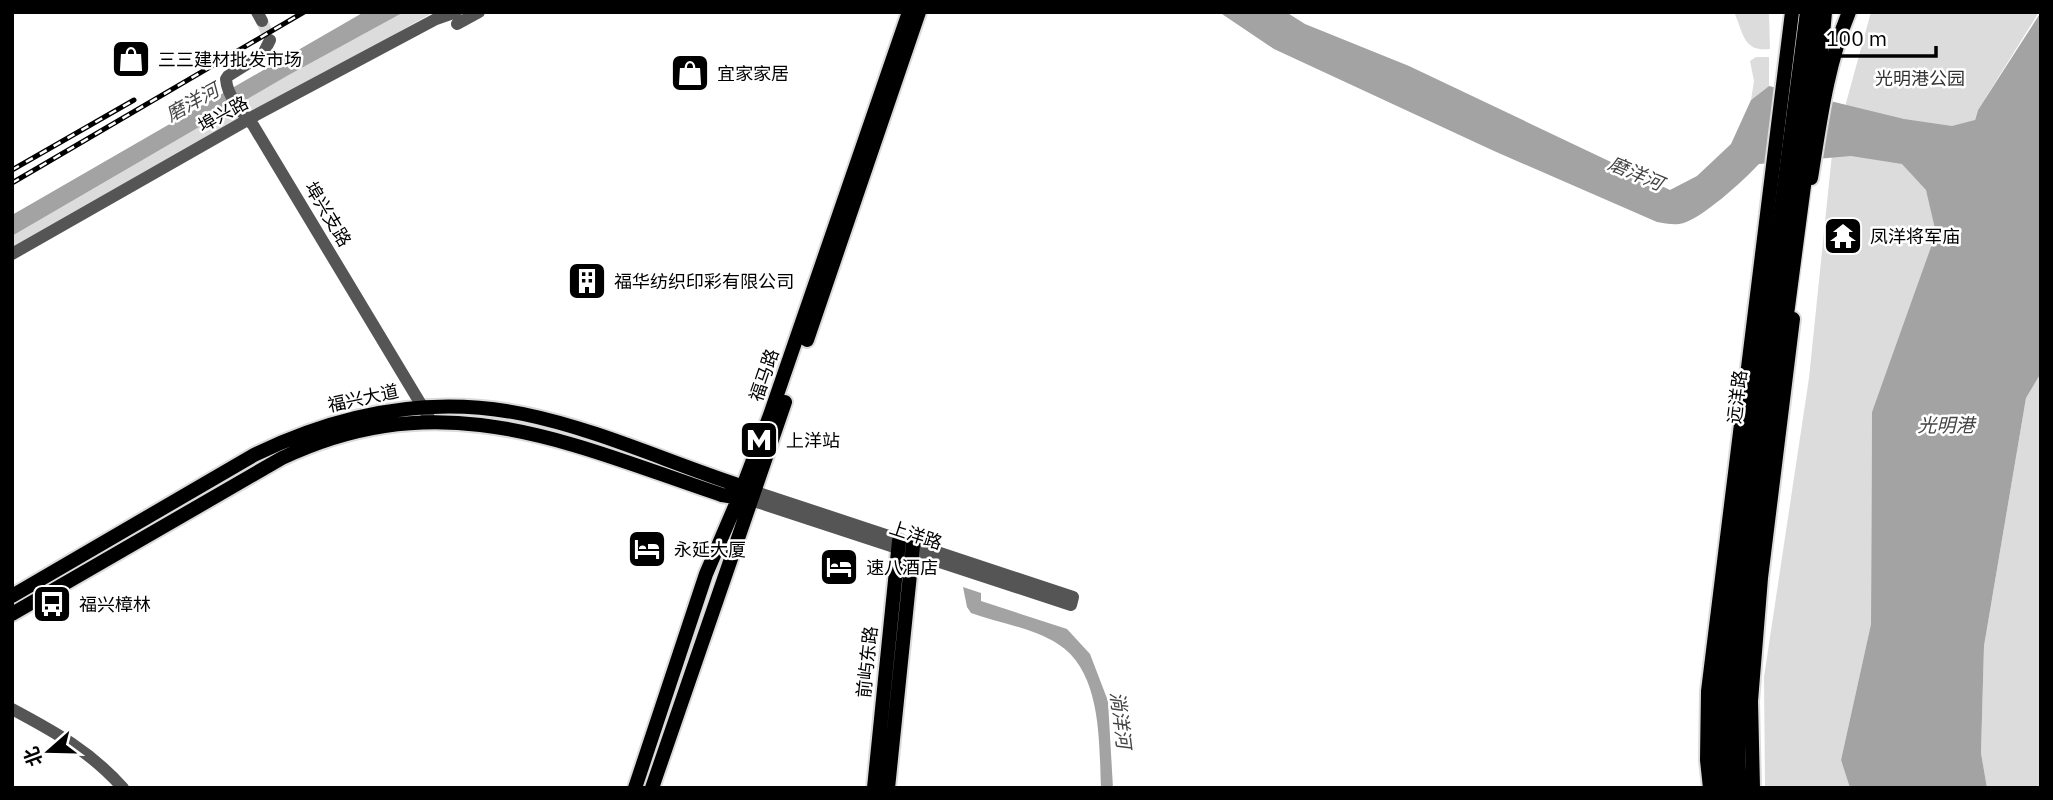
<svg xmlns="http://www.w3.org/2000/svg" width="2053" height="800" viewBox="0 0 2053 800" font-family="'IBM Plex Sans','Noto Sans SC',sans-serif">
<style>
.green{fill:#dcdcdc}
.water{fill:#a3a3a3}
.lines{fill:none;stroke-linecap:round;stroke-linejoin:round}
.minor-tunnel{stroke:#d9d9d9;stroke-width:12;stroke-dasharray:12 6;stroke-linecap:butt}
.major-casing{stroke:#dbdbdb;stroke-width:18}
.highway-casing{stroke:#dbdbdb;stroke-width:21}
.minor{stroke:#555;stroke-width:12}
.major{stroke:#000;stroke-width:14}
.highway{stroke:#000;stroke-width:18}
.rail-casing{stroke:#000;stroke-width:5}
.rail{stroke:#fff;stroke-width:2.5;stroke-dasharray:8;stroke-linecap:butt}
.labels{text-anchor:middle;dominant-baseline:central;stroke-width:5;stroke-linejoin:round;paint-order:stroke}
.poi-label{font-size:18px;fill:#000;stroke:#fff;text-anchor:start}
.park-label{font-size:18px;fill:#333;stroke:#fff}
.street-label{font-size:18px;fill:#000;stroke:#fff}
.water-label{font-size:19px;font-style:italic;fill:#444;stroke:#fff}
</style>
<rect width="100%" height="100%" fill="#fff"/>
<path class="green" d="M 404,12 L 434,12 L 12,252 L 12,236 L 287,76 Z
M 1734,12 L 1769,12 L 1770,49 C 1743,52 1744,34 1734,12 Z
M 1871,12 L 2039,12 L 1978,110 L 1907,318 L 1872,412 L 1871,624 L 1841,760 L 1850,788 L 1765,788 L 1764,677 L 1809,378 L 1832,154 Z
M 1756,57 L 1769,57 L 1769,86 L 1751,100 L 1754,81 L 1750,61 Z
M 2041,373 L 2041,788 L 1987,788 L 1981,753 L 1984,646 L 2026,398 Z"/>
<path class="water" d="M 364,12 L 404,12 L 287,76 L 12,236 L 12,215 Z
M 1219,12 L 1286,12 L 1305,24 L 1409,66 L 1670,190 L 1697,176 L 1731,144 L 1751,100 L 1769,86 L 1904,119 L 1952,126 L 1975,120 L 1978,110 L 2041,12 L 2041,373 L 2026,398 L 1984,646 L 1981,753 L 1987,788 L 1850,788 L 1841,760 L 1871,624 L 1872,412 L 1936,233 L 1926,190 L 1902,164 L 1851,156 L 1759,164 C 1745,179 1699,222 1679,224 C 1672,225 1664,223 1657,222 L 1494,151 L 1274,49 Z
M 963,587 L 981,593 L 981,601 L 1067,629 L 1090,654 L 1108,701 L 1113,788 L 1101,788 C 1099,742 1102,672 1058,644 C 1033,628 999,623 971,613 L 967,607 Z"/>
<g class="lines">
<path class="minor-tunnel" d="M 262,21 L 270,40"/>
<g class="major-casing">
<path id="major" d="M 1811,178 C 1820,122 1827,65 1849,12
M 807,340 L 919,12
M 12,596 L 254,455 C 338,414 430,395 523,414 C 601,430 674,465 750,489
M 12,614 L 282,458 C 443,382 568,443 722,495 L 747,499
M 635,788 L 706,574 L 739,497 L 770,415 L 909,12
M 652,788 L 785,402
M 874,788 L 899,541
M 888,788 L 913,545
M 1710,788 L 1707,760 L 1708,691 L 1792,12
M 1753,788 L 1751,701 L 1761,578 L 1793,319"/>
</g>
<g class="highway-casing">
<path id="highway" d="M 1722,788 C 1718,737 1722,688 1727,638 L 1809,12
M 1738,788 C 1734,738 1738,689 1742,640 L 1819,57 L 1823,12"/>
</g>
<path class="minor" d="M 257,12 L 262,21
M 457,24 L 479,12
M 270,40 L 263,54 L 228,76 L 226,79 C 227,96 242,113 253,125 L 431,421
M 12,254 L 256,115 L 436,19 L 456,12
M 751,500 L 1071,605 L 1073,597 L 753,491
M 12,709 C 55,732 90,751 123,788"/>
<use href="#major" class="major"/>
<use href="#highway" class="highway"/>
<g class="rail-casing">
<path id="rail" d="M 12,170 L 134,100
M 12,183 L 304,12"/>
</g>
<use href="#rail" class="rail"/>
</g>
<defs>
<g id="shop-square" transform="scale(2.0125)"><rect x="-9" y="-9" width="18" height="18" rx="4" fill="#000" stroke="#fff"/><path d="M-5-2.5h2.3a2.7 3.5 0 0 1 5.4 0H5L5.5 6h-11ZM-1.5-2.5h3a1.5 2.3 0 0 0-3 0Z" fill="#fff"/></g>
<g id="temple-square" transform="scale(2.0125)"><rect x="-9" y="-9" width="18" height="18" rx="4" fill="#000" stroke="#fff"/><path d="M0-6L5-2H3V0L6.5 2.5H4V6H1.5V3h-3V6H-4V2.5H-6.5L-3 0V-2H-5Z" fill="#fff"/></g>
<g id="building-square" transform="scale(2.0125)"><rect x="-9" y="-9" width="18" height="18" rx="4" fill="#000" stroke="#fff"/><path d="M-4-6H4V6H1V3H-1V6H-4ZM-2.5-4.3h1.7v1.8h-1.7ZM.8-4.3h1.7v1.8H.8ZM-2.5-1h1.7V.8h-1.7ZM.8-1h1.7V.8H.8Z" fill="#fff"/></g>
<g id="metro-square" transform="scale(2.0125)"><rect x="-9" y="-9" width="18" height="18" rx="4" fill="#000" stroke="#fff"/><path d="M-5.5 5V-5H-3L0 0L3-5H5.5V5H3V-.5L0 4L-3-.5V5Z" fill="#fff"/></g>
<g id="hotel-square" transform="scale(2.0125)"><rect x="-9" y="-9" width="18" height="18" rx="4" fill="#000" stroke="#fff"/><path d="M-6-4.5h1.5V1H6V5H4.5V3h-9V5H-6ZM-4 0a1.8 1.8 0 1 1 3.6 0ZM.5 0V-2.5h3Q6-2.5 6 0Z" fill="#fff"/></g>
<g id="bus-square" transform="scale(2.0125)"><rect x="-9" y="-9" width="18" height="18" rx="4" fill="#000" stroke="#fff"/><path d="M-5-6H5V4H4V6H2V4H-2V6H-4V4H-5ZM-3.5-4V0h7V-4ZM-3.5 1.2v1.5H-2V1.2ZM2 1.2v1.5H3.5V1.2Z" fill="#fff"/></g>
</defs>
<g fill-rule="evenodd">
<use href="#shop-square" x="131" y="59"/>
<use href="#shop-square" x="690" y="73"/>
<use href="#temple-square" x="1843" y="236"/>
<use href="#building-square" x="587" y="281"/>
<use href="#metro-square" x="759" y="440"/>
<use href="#hotel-square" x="647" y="549"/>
<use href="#hotel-square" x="839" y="567"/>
<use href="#bus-square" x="52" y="604"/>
</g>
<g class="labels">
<g class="poi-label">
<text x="158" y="59">三三建材批发市场</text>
<text x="717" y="73">宜家家居</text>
<text x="1870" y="236">凤洋将军庙</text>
<text x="614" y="281">福华纺织印彩有限公司</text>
<text x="786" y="440">上洋站</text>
<text x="674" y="549">永延大厦</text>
<text x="866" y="567">速八酒店</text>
<text x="79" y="604">福兴樟林</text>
</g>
<g class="park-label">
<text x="1920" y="78">光明港公园</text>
</g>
<g class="street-label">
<text transform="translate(223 114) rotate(-29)">埠兴路</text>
<text transform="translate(328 214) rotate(59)">埠兴支路</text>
<text transform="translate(764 375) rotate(-71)">福马路</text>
<text transform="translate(1737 397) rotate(-83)">远洋路</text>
<text transform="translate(363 398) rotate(-12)">福兴大道</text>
<text transform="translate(916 535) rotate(18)">上洋路</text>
<text transform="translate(867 662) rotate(-84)">前屿东路</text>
</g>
<g class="water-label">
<text transform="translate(192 102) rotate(-29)">磨洋河</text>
<text transform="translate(1636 173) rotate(23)">磨洋河</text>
<text x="1946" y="425">光明港</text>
<text transform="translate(1121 720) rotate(83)">淌洋河</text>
</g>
</g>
<rect width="2053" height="800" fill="none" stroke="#000000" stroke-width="28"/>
<g transform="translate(49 751) rotate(250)" stroke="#ffffff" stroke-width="5" paint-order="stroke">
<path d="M0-5L12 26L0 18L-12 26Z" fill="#000000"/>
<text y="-10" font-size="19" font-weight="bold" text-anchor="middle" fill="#000000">北</text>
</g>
<path d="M1815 46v10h121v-10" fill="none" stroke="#000000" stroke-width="3.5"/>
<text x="1826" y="46" font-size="21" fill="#000000" stroke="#ffffff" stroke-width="5" paint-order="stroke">100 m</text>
</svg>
